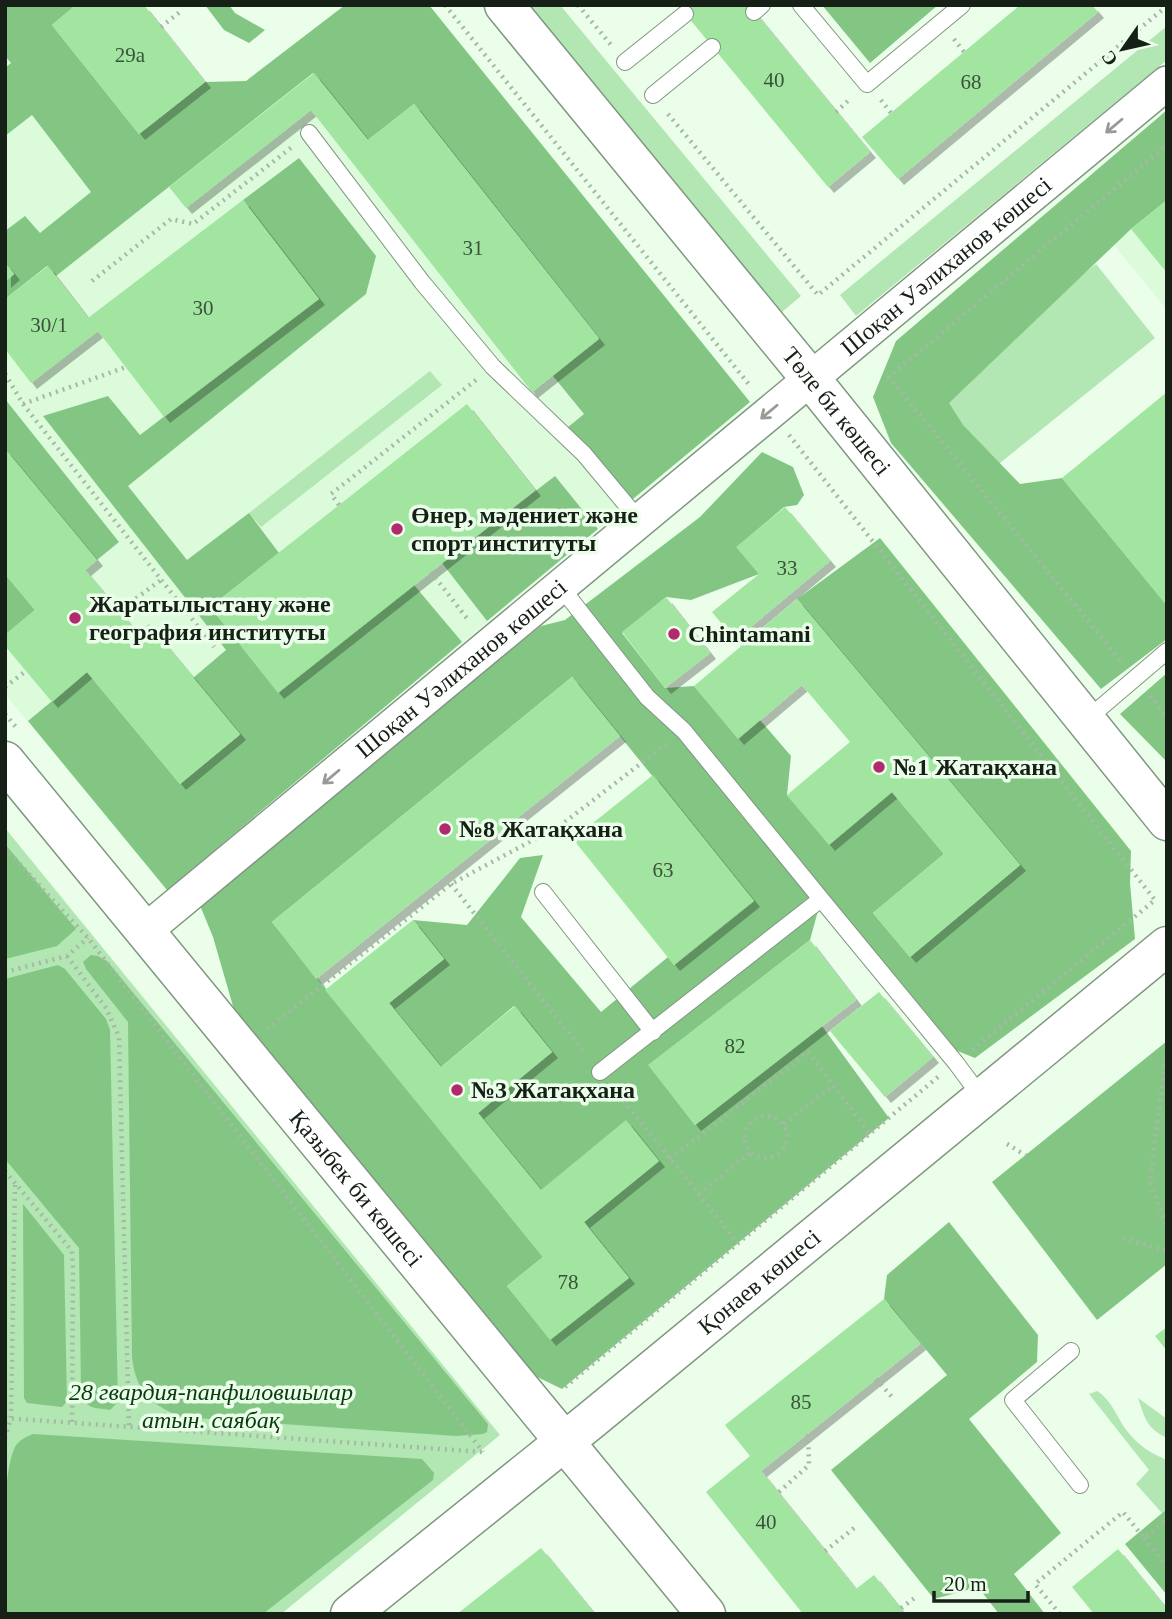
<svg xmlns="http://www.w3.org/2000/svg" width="1172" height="1619" viewBox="0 0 1172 1619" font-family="Georgia,serif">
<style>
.built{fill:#dcfbdb}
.green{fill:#b2e6b2}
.forest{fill:#83c684;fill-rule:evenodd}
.building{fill:#a1e5a1;filter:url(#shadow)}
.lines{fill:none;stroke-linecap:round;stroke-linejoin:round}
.lane-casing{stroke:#809780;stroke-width:18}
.street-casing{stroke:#809780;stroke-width:36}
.secondary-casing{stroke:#809780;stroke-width:41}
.path{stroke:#a7b8a7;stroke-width:4.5;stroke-dasharray:2 5;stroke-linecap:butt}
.lane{stroke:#fff;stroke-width:16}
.street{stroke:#fff;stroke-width:33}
.secondary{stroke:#fff;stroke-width:38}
.oneway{stroke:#979b97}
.poi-dot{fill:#b12a6e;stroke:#eafeea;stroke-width:2.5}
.labels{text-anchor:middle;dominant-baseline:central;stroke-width:7;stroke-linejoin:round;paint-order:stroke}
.number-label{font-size:21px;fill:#3a513a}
.street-label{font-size:24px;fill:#172017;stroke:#eafeea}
.poi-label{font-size:24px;font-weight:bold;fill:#172017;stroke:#eafeea;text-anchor:start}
.park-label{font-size:24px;font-style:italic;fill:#093a0e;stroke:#eafeea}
</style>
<defs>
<filter id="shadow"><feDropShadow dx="6" dy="6" stdDeviation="0" flood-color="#0004"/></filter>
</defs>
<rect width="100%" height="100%" fill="#eafeea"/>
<path class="built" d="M 5,5 L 139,134 L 399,5 L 429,5 L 750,402 L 167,890 L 5,694 Z
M 1167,200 L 1167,310 L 1113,244 Z"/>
<path class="green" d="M 528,5 L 560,5 L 801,296 L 782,312 Z
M 1167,26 L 1167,60 L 856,316 L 840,295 Z
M 1096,264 L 1155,338 L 985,475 L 925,402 Z
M 430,371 L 442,385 L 261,527 L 249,513 Z
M 5,828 L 500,1435 L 281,1614 L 5,1614 Z
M 1097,1391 C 1112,1400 1117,1418 1127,1431 C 1138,1445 1150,1453 1167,1460 L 1167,1509 L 1162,1513 L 1136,1484 L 1149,1470 L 1089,1394 Z
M 1138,1398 L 1167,1419 L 1167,1438 C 1146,1428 1145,1418 1138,1398 Z"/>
<path class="forest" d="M 5,5 L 76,5 L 52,25 L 139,134 L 205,82 L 246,81 L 345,5 L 429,5 L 750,402 L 622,508 L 562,432 L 584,414 L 553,376 L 599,338 L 414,104 L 368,140 L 313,73 L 56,276 L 47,266 L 5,299 L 5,282 L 14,274 L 5,263 L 5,231 L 25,216 L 40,233 L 91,192 L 32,115 L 5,136 L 5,68 L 11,63 L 5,56 Z
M 205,5 L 229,5 L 235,13 L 265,30 L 249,43 L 224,30 Z
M 822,5 L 938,5 L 870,63 Z
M 1167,110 L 1167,200 L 1131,229 L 949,403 L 963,425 L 1020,484 L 1062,478 L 1167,605 L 1167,639 L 1101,689 L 891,443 L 873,397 L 896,341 Z
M 299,158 L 376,256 L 366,294 L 128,486 L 187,560 L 249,513 L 279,553 L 210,607 L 414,585 L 462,642 L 167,890 L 28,721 L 87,672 L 180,784 L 240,735 L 193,678 L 226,650 L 43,416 L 108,396 L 140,435 L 318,299 L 243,200 Z
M 5,399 L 119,542 L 97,560 L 5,449 Z
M 762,452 L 793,467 L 804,495 L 797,505 L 784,507 L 737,547 L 759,574 L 691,600 L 666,597 L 622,633 L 665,688 L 694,686 L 738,738 L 760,720 L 791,756 L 787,795 L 829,844 L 892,792 L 944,854 L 873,913 L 910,957 L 1020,865 L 797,599 L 880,538 L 1131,851 L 1130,883 L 1135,939 L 975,1058 L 940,1044 L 821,900 L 810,940 L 649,1065 L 695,1125 L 822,1026 L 889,1118 L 562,1389 L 527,1372 L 237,1020 L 213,937 L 199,903 L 541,626 L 565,620 L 700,517 ZM 572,677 L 753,900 L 674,965 L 668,957 L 601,1012 L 521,917 L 543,855 L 520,858 L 467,925 L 413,920 L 444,959 L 389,1003 L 441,1067 L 514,1006 L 552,1052 L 478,1113 L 541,1190 L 659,1161 L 584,1222 L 550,1339 L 507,1286 L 543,1257 L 272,922 Z
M 555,476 L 598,529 L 487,621 L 442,563 Z
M 5,574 L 35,610 L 5,635 Z
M 1167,673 L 1167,762 L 1120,714 Z
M 5,844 L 76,929 L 57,946 L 5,959 Z
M 91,955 L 98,956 L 107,961 L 488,1424 L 487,1432 L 483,1434 L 456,1436 L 182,1417 C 151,1405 136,1392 132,1357 L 128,1022 L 86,969 L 83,962 Z
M 58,965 L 65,969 L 106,1019 L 110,1030 L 118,1402 L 110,1410 C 92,1407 86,1410 81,1390 L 79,1248 L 5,1159 L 5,979 Z
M 1167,1041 L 1167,1264 L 1097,1320 L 992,1182 Z
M 23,1204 L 64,1255 L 67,1401 L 62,1407 L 27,1403 L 24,1398 Z
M 949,1222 L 1038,1335 L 1037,1362 L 969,1419 L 1061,1533 L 1014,1574 L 1045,1614 L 999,1614 L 978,1587 L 934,1599 L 831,1470 L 947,1375 L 884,1299 L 887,1275 Z
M 33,1434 L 422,1459 L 434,1473 L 433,1480 L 263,1614 L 5,1614 C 5,1575 0,1478 15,1447 C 19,1440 26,1437 33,1434 Z
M 1167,1509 L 1167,1595 L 1125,1544 Z"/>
<path class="building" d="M 76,5 L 144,5 L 205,82 L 139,134 L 52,25 Z
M 678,5 L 749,5 L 870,152 L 828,187 Z
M 1020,5 L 1092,5 L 1098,12 L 898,179 L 862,137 Z
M 314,73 L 368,140 L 414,104 L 599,339 L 532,392 L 311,110 L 186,208 L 169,187 Z
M 243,200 L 319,299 L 164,417 L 98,331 L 31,383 L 5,349 L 5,299 L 48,266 L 88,318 Z
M 1167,200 L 1167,273 L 1131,229 Z
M 5,263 L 14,274 L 5,282 Z
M 1167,392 L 1167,606 L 1062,478 Z
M 467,404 L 535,490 L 278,693 L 210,607 Z
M 5,449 L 97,560 L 85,570 L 138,633 L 149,624 L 240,734 L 180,784 L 87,672 L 52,702 L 5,646 L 5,635 L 35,610 L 5,574 Z
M 785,507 L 830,561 L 735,640 L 712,612 L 759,574 L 736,547 Z
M 666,597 L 710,653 L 665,688 L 622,632 Z
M 797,599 L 1020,865 L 910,957 L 873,913 L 944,854 L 892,792 L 829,845 L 787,795 L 850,742 L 802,685 L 738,739 L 694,686 Z
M 572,677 L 620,736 L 316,979 L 272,922 Z
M 653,775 L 754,901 L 674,965 L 573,839 Z
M 413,920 L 444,959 L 389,1003 L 441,1067 L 515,1006 L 552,1052 L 478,1113 L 541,1190 L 626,1120 L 659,1161 L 584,1222 L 629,1278 L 550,1340 L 507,1286 L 543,1257 L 325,990 Z
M 810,940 L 856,1000 L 695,1125 L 648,1065 Z
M 879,992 L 933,1057 L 885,1097 L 830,1031 Z
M 884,1299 L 920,1344 L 761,1471 L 856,1589 L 874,1575 L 905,1614 L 803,1614 L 706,1492 L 750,1456 L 725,1425 Z
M 1167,1327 L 1167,1351 L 1155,1336 Z
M 541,1548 L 595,1614 L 457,1614 Z
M 1118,1549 L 1167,1609 L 1167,1614 L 1094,1614 L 1072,1587 Z"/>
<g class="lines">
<g class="lane-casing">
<path id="lane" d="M 801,5 L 867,84 L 962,5
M 754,12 L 762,5
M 625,62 L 685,14
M 653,95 L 712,47
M 309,133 L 422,282 L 493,367 L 584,454 L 639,520
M 560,586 L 647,697 L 684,731 L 821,899
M 1086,720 L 1167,651
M 543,892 L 653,1032
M 600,1072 L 821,899 L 956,1063 L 982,1098
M 1071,1351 L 1013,1400 L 1080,1485"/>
</g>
<g class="street-casing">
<g id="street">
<path id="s1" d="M 145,931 L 1167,83"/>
</g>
</g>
<g class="secondary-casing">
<g id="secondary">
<path id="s2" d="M 504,5 L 810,378 L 1167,821"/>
<path id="s3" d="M 5,761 L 706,1614"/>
<path id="s4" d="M 350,1614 L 590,1421 L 1167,946"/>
</g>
</g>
<path class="path" d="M 445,5 L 751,387
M 578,5 L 611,45
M 161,27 L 181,11
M 954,39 L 964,52
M 881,100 L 891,113
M 836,112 L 850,99
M 668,114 L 818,295 L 1167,6
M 92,281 L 171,219 L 193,224 L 292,147
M 5,374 L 23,404 L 214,647
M 23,404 L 126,367
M 789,435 L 1155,900 L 972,1050
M 339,505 L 331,494 L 476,380
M 431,572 L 469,621
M 119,611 L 161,580
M 1120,660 L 889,377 L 1167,145
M 5,687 L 26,671
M 1150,696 L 1167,717
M 5,714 L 16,727
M 5,848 L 88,938 L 483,1452
M 451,884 L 585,1053
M 67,956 L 106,1008 L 119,1037 L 129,1428
M 5,972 L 67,956 L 88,938
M 267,1029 L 451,884 L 561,825 L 666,744
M 1167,1044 L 1150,1183 L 1167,1225
M 615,1090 L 738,1243
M745 1137a21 21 0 1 1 42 0a21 21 0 1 1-42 0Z
M 784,1124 L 833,1085
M 1007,1144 L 1030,1158
M 670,1159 L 808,1052 L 870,1134
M 5,1171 L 72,1251 L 73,1269 L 72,1423
M 699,1194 L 751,1152
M 1123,1238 L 1167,1251
M 876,1379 L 892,1397
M 565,1387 L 938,1077
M 5,1418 L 482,1452
M 5,1438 L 11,1418 L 15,1184
M 779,1492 L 809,1465 L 808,1434
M 1144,1538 L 1167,1567
M 825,1551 L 858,1525
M 901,1608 L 916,1597
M 1060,1614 L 1035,1584 L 1123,1512 L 1144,1538 L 1167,1520"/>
<use href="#lane" class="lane"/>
<use href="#street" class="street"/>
<use href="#secondary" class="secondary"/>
</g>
<defs><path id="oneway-shaft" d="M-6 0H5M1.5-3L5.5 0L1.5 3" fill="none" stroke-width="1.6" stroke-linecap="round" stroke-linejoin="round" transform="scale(1.75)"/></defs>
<g class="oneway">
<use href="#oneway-shaft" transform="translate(1114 126) rotate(140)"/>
<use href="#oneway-shaft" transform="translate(769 412) rotate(140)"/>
<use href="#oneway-shaft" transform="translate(331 777) rotate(140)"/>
</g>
<g class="poi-dot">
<circle cx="397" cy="529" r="7"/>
<circle cx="75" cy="618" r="7"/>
<circle cx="674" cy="634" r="7"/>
<circle cx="879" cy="767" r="7"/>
<circle cx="445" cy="829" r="7"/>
<circle cx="457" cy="1090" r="7"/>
</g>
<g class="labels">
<g class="number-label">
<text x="130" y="55">29а</text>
<text x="774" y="80">40</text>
<text x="971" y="82">68</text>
<text x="473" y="248">31</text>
<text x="203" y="308">30</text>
<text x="49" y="325">30/1</text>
<text x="787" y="568">33</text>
<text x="663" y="870">63</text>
<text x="735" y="1046">82</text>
<text x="568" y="1282">78</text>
<text x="801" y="1402">85</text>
<text x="766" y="1522">40</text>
</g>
<g class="street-label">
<text stroke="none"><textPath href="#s1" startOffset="1041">Шоқан Уәлиханов көшесі</textPath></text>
<text stroke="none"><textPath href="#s2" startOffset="525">Төле би көшесі</textPath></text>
<text stroke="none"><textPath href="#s1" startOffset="411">Шоқан Уәлиханов көшесі</textPath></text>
<text stroke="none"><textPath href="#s3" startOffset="553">Қазыбек би көшесі</textPath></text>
<text stroke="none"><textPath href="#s4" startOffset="527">Қонаев көшесі</textPath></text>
</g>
<g class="poi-label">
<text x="411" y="515">Өнер, мәдениет және<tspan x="411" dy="28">спорт институты</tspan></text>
<text x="89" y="604">Жаратылыстану және<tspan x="89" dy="28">география институты</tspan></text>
<text x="688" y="634">Chintamani</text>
<text x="893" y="767">№1 Жатақхана</text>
<text x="459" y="829">№8 Жатақхана</text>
<text x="471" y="1090">№3 Жатақхана</text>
</g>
<g class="park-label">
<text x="211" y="1392">28 гвардия-панфиловшылар<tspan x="211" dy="28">атын. саябақ</tspan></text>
</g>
</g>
<rect width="1172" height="1619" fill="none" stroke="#172017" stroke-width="14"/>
<g transform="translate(1123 49) rotate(236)" stroke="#eafeea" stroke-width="5" paint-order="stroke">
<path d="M0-5L12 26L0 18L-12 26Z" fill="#172017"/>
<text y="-10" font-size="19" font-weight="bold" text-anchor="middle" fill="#172017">С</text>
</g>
<path d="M934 1591v10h94v-10" fill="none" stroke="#172017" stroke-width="3.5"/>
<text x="944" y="1591" font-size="21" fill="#172017" stroke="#eafeea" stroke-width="5" paint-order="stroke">20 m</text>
</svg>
